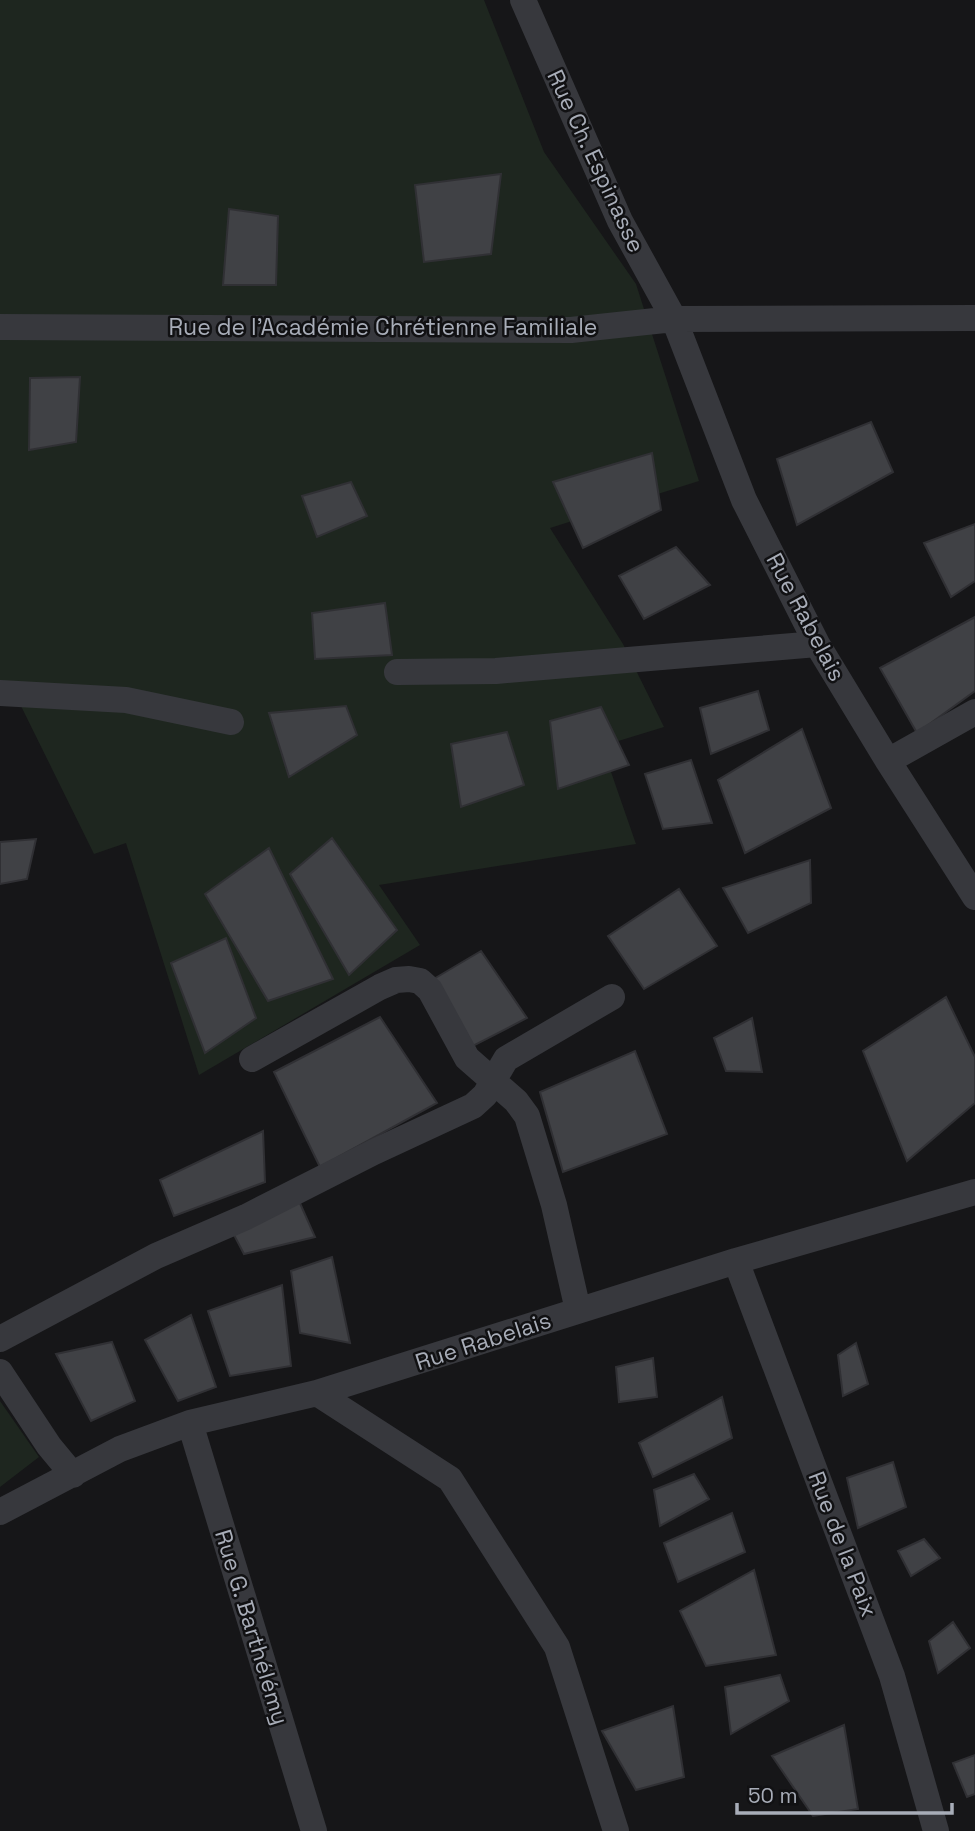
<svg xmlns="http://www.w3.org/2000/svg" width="975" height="1831" viewBox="0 0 975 1831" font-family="'Space Grotesk',sans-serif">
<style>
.green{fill:#1e261f}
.building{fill:#404145;stroke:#303034;stroke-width:2}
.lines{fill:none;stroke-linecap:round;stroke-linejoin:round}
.minor{stroke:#37383d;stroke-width:26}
.labels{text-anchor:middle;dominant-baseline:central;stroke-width:5;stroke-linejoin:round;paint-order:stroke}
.street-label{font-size:23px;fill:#a8adb8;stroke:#111113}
</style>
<rect width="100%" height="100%" fill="#161618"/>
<path class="green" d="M 0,0 L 484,0 L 544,152 L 636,284 L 699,481 L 550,528 L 623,644 L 664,727 L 602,746 L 636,844 L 379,885 L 420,945 L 199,1075 L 126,843 L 94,854 L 21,706 L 0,705 Z
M 0,1401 L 39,1457 L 0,1487 Z"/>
<path class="building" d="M 501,174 L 491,254 L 424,262 L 415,185 Z
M 229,209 L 278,216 L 276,285 L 223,285 Z
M 80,377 L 76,442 L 29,450 L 30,378 Z
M 871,422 L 893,472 L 797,525 L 777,459 Z
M 652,453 L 661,510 L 583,548 L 553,482 Z
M 351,482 L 367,516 L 317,537 L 302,496 Z
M 975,524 L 975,581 L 951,597 L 924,543 Z
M 676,547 L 710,585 L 644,619 L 619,576 Z
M 385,603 L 392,655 L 315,659 L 312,613 Z
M 975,617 L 975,691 L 917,733 L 880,668 Z
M 758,691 L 769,730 L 711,754 L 700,708 Z
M 346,706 L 357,735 L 289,777 L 269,713 Z
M 601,707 L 629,765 L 558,789 L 550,721 Z
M 802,729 L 831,808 L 745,853 L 718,780 Z
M 507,732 L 524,785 L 461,807 L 451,744 Z
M 691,760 L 712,823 L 663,829 L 645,774 Z
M 332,838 L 397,930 L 349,975 L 290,874 Z
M 36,839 L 27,879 L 0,884 L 0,842 Z
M 269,848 L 333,979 L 268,1001 L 205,894 Z
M 810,860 L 811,903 L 748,933 L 723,888 Z
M 679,889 L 717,946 L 644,989 L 608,936 Z
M 226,938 L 256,1018 L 205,1053 L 171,963 Z
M 481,951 L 527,1018 L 469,1048 L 432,980 Z
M 946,997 L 975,1057 L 975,1103 L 907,1161 L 863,1051 Z
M 380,1017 L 437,1103 L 320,1167 L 274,1072 Z
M 752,1018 L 762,1072 L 726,1071 L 714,1038 Z
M 635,1051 L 667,1134 L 563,1172 L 540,1092 Z
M 263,1131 L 265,1182 L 174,1216 L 160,1180 Z
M 299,1201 L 315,1237 L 244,1254 L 234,1235 Z
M 332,1257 L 350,1343 L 300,1333 L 291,1271 Z
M 282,1285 L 291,1366 L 230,1376 L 208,1311 Z
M 191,1315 L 216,1387 L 178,1401 L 145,1340 Z
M 112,1342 L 135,1401 L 91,1421 L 56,1354 Z
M 856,1343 L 868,1384 L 843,1396 L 838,1355 Z
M 653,1358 L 657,1397 L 619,1402 L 616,1367 Z
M 722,1397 L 732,1438 L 653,1477 L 639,1443 Z
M 893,1462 L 906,1507 L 858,1528 L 847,1478 Z
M 694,1474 L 709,1499 L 660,1526 L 654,1490 Z
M 732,1513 L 745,1552 L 678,1582 L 664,1543 Z
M 924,1539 L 940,1558 L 911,1576 L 898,1551 Z
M 754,1570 L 776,1655 L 706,1666 L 680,1611 Z
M 953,1622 L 970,1648 L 938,1673 L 929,1641 Z
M 780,1675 L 789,1701 L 731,1734 L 725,1687 Z
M 673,1706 L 684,1777 L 636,1790 L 602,1731 Z
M 844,1725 L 858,1809 L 813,1816 L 772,1756 Z
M 975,1755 L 975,1794 L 967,1797 L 953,1763 Z"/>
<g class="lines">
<path class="minor" d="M 523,0 L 620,221 L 674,319 L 744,500 L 817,644 L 888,761 L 975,897
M 0,327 L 571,330 L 674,319 L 975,318
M 397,672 L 496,671 L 817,644
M 0,693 L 126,700 L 231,722
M 888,761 L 975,712
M 252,1059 L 380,987 L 396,980 L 409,979 L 420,981 L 430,990 L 467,1058 L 516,1101 L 527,1116 L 554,1205 L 578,1310
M 736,1261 L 892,1676 L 936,1831
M 0,1339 L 156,1256 L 246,1217 L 374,1152 L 473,1106 L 485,1095 L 506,1059 L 612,997
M 0,1372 L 49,1446 L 73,1475
M 317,1393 L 450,1479 L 557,1647 L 616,1831
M 190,1423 L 314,1831
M 0,1512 L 120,1449 L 190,1423 L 317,1393 L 736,1261 L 975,1192"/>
</g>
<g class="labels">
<g class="street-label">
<text transform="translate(596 161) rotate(65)">Rue Ch. Espinasse</text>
<text x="383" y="327">Rue de l'Académie Chrétienne Familiale</text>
<text transform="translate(806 617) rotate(62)">Rue Rabelais</text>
<text transform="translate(483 1341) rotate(-18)">Rue Rabelais</text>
<text transform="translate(843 1544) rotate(69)">Rue de la Paix</text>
<text transform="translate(252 1627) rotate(73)">Rue G. Barthélémy</text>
</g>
</g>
<path d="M737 1803v10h215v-10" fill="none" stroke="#a8adb8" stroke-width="3.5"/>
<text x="748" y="1803" font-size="21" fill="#a8adb8" stroke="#111113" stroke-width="5" paint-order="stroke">50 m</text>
</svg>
